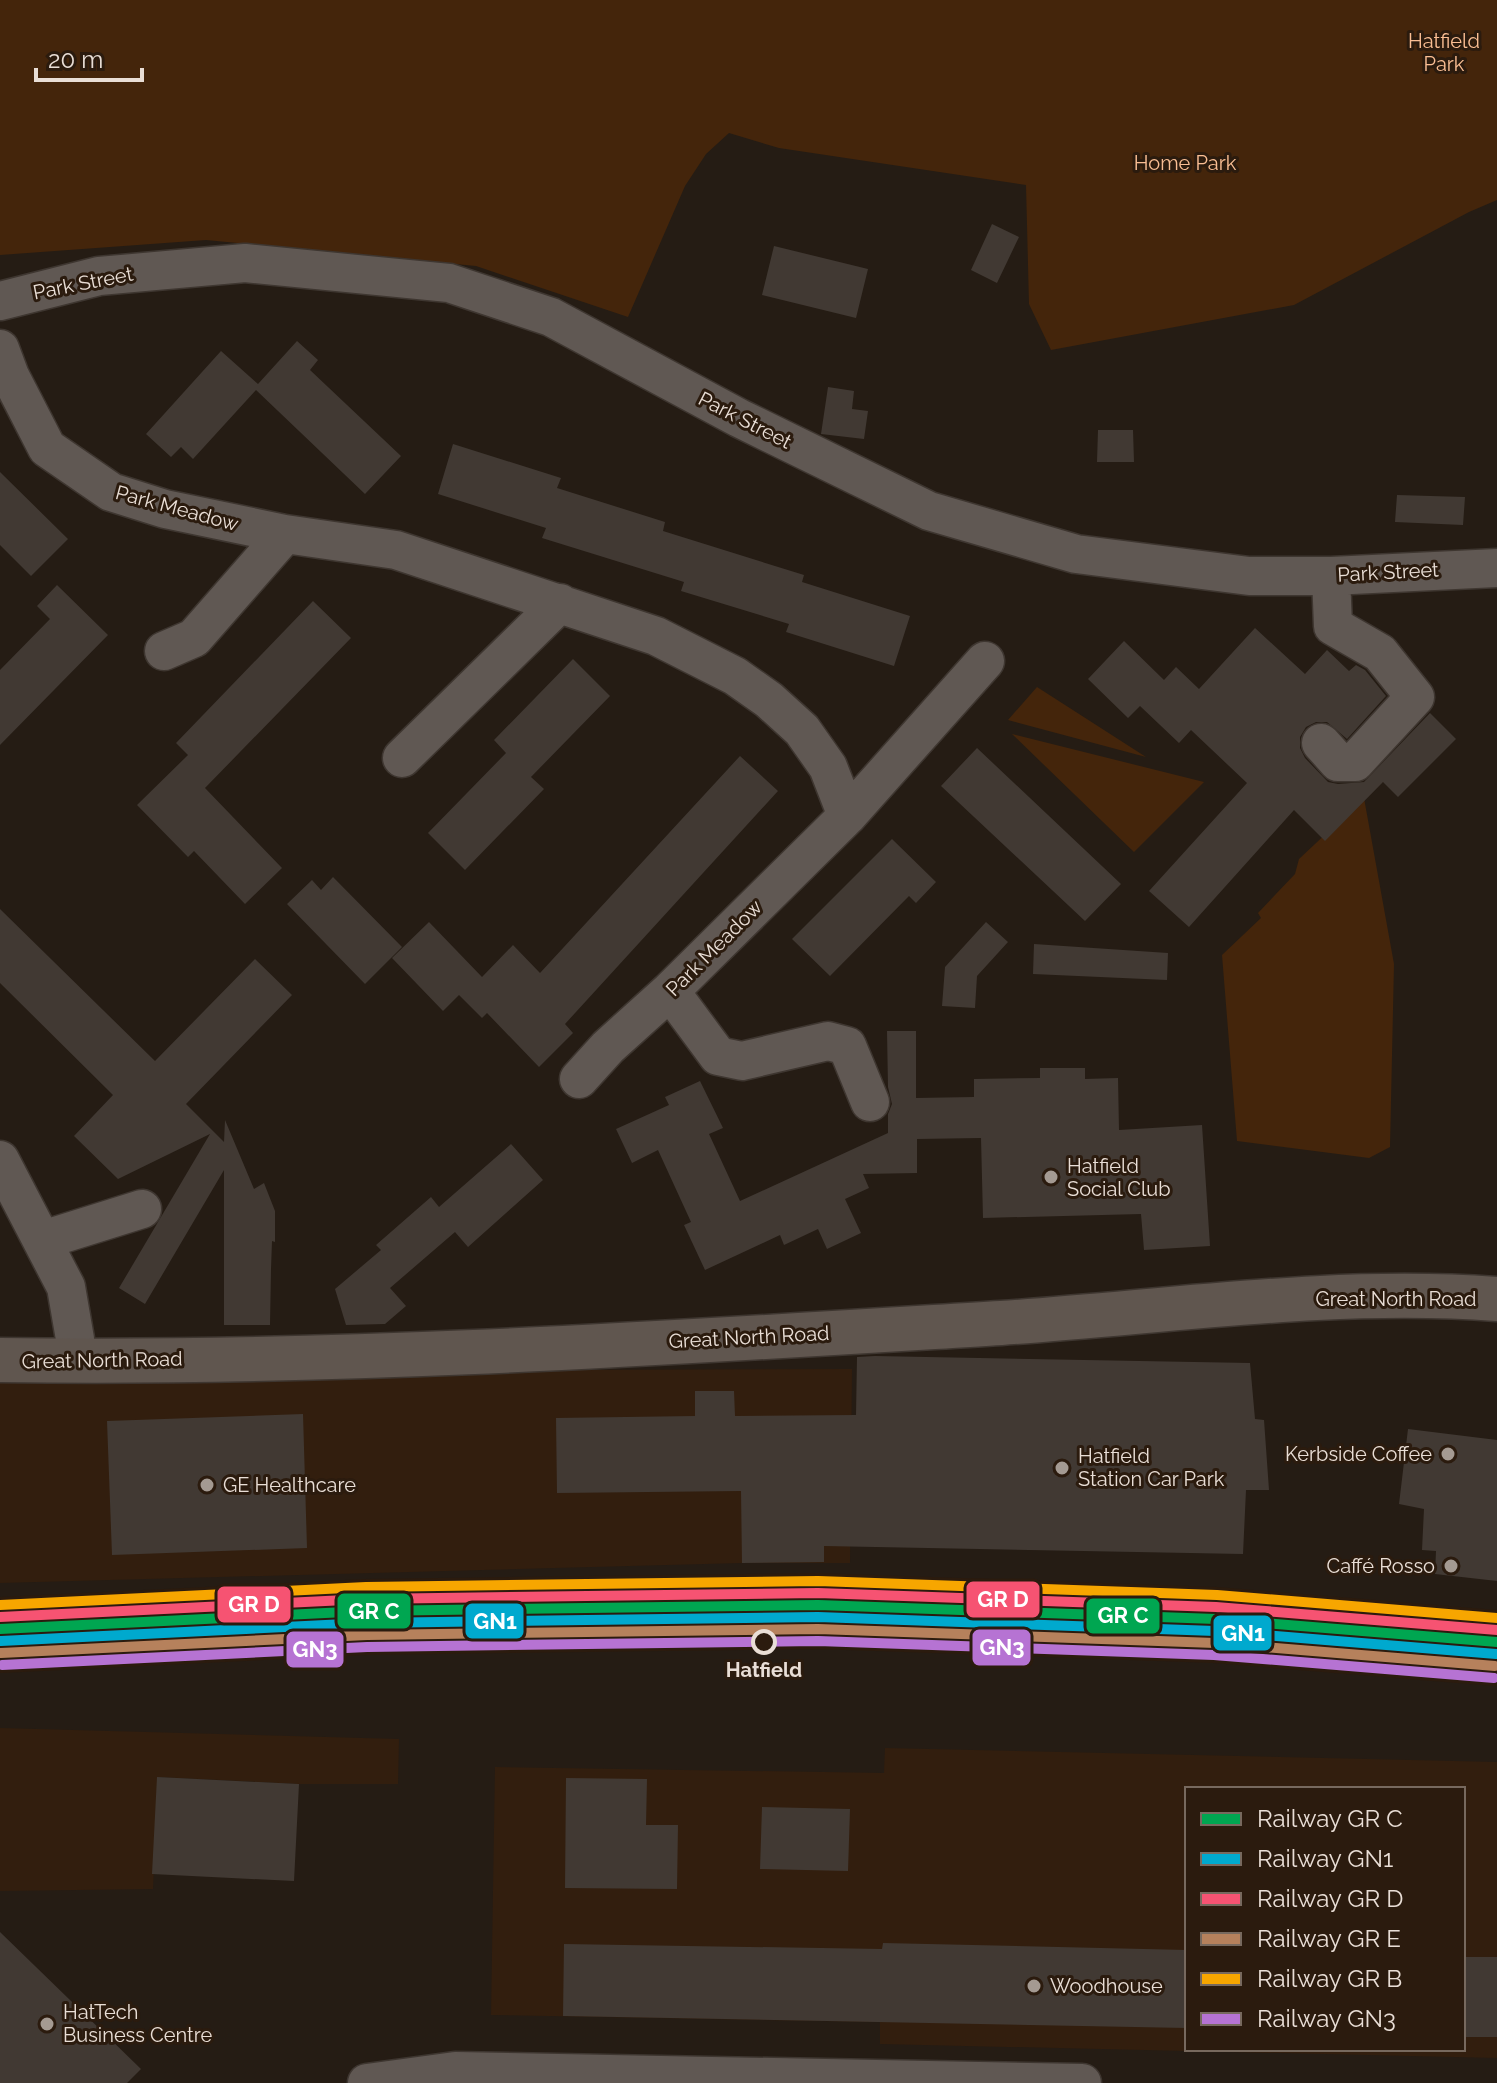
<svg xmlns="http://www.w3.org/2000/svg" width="1497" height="2083" viewBox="0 0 1497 2083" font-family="Raleway,sans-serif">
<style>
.built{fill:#321e0e;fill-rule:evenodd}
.green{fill:#44250b}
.building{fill:#413933}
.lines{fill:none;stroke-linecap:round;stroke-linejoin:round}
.minor-casing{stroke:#3e3630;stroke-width:41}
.primary-casing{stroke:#3e3630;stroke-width:47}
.minor{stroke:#605853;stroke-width:38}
.primary{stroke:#60564f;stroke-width:44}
.rail-1-casing{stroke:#2b1b0e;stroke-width:16}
.rail-2-casing{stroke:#2b1b0e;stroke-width:16}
.rail-3-casing{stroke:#2b1b0e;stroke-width:16}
.rail-4-casing{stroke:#2b1b0e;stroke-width:16}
.rail-5-casing{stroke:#2b1b0e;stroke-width:16}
.rail-6-casing{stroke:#2b1b0e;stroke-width:16}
.rail-1{stroke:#00a651;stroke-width:10}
.rail-2{stroke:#00a9ce;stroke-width:10}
.rail-3{stroke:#f65372;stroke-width:10}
.rail-4{stroke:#b6815c;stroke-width:10}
.rail-5{stroke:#f7a600;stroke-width:10}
.rail-6{stroke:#b673d3;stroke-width:10}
.poi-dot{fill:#a49a92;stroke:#2b1b0e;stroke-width:3}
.stop-dot{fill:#2b1b0e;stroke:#e9ded6;stroke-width:4}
.labels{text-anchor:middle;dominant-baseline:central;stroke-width:6;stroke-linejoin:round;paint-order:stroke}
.park-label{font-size:20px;fill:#fabe93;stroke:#2b1b0e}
.street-label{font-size:20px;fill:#e9ded6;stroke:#2b1b0e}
.poi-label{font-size:20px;fill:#e9ded6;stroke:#2b1b0e;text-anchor:start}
.stop-label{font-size:20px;font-weight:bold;fill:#e9ded6;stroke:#2b1b0e}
.line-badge{stroke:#2b1b0e;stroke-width:3}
.badge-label{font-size:22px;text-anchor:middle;font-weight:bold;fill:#fff}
</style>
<rect width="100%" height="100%" fill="#251c14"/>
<path class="built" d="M 852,1369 L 850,1563 L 742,1563 L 0,1583 L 0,1372 Z
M 0,1728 L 399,1739 L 398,1784 L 299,1784 L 158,1777 L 153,1889 L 0,1891 Z
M 885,1748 L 1497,1762 L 1497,2058 L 880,2044 L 880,2022 L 491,2015 L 495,1767 L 884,1773 ZM 1187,1789 L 1463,1789 L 1463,2049 L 1187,2049 Z"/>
<path class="green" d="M 0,0 L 1497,0 L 1497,200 L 1469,212 L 1294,305 L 1051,350 L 1029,304 L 1026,185 L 779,148 L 729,133 L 706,154 L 685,186 L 628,317 L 476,266 L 206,240 L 0,255 Z
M 1037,687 L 1146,757 L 1008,720 Z
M 1012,734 L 1204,782 L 1134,852 Z
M 1364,798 L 1394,964 L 1390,1147 L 1369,1158 L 1237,1141 L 1222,955 L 1261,918 L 1258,913 L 1295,874 L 1299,859 Z"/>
<path class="building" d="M 992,224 L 1019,237 L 997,283 L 971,270 Z
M 774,246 L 868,269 L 856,318 L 762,295 Z
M 297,341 L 318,360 L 310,370 L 401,456 L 365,494 L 256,390 L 193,459 L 181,447 L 171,457 L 146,434 L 221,351 L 258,384 Z
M 828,387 L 854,391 L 852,409 L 868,411 L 864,439 L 821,434 Z
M 1098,430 L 1133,430 L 1134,462 L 1097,462 Z
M 453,444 L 561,478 L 557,488 L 665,522 L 663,531 L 804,575 L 802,582 L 910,616 L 894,666 L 786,632 L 789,624 L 681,591 L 684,582 L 542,538 L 546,528 L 438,494 Z
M 0,472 L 68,539 L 31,576 L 0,545 Z
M 1397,495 L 1465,497 L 1463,525 L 1395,522 Z
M 57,585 L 108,635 L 0,745 L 0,670 L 50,619 L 37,606 Z
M 313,601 L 351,638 L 205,788 L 282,868 L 245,904 L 194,851 L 188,857 L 137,805 L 188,755 L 176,743 Z
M 1255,628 L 1305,674 L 1327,650 L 1349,671 L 1356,665 L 1365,670 L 1386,696 L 1347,739 L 1327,722 L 1316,722 L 1306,727 L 1300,737 L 1300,748 L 1305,758 L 1328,782 L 1338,784 L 1364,782 L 1430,713 L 1456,739 L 1398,797 L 1383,782 L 1325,841 L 1294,810 L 1189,927 L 1149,891 L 1247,783 L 1191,730 L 1179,743 L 1140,706 L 1128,718 L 1088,679 L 1124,641 L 1164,680 L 1176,667 L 1199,689 Z
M 573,659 L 610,696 L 531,777 L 544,789 L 465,870 L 428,833 L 506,753 L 494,740 Z
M 977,748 L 1121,884 L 1085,921 L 941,786 Z
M 740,756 L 778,791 L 565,1024 L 573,1033 L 539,1067 L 487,1013 L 482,1018 L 459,995 L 443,1011 L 392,958 L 429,922 L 482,977 L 513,945 L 540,973 Z
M 892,839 L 936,882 L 916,903 L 909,896 L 830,976 L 792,939 Z
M 333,877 L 402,947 L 365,984 L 287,904 L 312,880 L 321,890 Z
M 0,909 L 155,1061 L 255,959 L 292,995 L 186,1104 L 224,1142 L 225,1120 L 254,1189 L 264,1183 L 275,1211 L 275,1242 L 272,1241 L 271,1269 L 270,1325 L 224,1325 L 224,1170 L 145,1304 L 119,1288 L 210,1134 L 118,1179 L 74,1136 L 113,1095 L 0,983 Z
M 986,922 L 1008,942 L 977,976 L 975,1008 L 942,1006 L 945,967 Z
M 1034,944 L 1168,953 L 1167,980 L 1033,974 Z
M 887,1031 L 916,1031 L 916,1098 L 974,1097 L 974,1079 L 1040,1078 L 1040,1068 L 1085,1068 L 1085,1079 L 1118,1078 L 1119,1130 L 1202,1125 L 1210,1246 L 1144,1250 L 1141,1214 L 983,1218 L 981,1138 L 917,1139 L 917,1173 L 863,1174 L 869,1188 L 845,1199 L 861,1233 L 827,1249 L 818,1229 L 784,1245 L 780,1235 L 705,1270 L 684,1225 L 691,1222 L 658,1150 L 632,1163 L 616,1129 L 669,1105 L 665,1097 L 700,1081 L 723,1128 L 709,1134 L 740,1201 L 888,1133 L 888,1114 L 892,1104 L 888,1087 Z
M 511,1144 L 543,1180 L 468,1247 L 455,1232 L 390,1288 L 406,1306 L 385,1324 L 346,1325 L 335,1289 L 381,1250 L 376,1245 L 431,1197 L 439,1207 Z
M 875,1356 L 1250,1363 L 1255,1419 L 1264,1420 L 1269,1490 L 1246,1490 L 1243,1554 L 824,1546 L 824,1562 L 742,1563 L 741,1491 L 557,1493 L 556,1418 L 695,1416 L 695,1391 L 734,1391 L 735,1416 L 856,1415 L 857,1357 Z
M 303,1414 L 307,1548 L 112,1555 L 107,1421 Z
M 1408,1429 L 1497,1440 L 1497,1581 L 1435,1574 L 1436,1551 L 1422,1550 L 1424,1509 L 1399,1504 Z
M 157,1777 L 299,1784 L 294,1881 L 152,1874 Z
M 566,1778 L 647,1779 L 646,1825 L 678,1825 L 677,1889 L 565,1888 Z
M 762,1807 L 850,1809 L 848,1871 L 760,1869 Z
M 0,1932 L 141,2069 L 127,2083 L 0,2083 Z
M 883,1943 L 1187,1950 L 1187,2028 L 563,2016 L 564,1944 L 882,1949 Z
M 1463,1957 L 1497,1957 L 1497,2037 L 1463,2037 Z"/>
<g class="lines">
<g class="minor-casing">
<path id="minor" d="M 0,301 L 99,276 L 245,263 L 449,283 L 551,317 L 739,418 L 929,511 L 1076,554 L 1249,576 L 1331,576 L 1497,568
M 0,349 L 10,376 L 47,448 L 111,492 L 165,509 L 285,534 L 396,550 L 656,636 L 735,676 L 769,700 L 802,730 L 828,767 L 847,816
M 164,651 L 194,638 L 285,534
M 1321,743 L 1338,762 L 1355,762 L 1415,697 L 1380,653 L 1333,626 L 1331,576
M 402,758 L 560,603
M 670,991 L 718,1056 L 742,1061 L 828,1041 L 847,1046 L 870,1102
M 579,1079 L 608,1047 L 670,991 L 847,816 L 985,661
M 0,1160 L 66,1287 L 75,1339 L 75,1361
M 43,1240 L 142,1209
M 367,2083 L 455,2071 L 1082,2083"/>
</g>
<g class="primary-casing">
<path id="primary" d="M 0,1360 C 334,1365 668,1343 1001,1323 C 1166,1312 1331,1287 1497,1299"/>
</g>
<use href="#minor" class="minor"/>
<use href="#primary" class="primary"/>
<g class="rail-1-casing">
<path id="rail-1" d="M 0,1629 L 366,1611 L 818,1605 L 1216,1619 L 1497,1642"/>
</g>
<g class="rail-2-casing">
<path id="rail-2" d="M 1,1641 L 366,1623 L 818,1617 L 1215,1631 L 1496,1654"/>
</g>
<g class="rail-3-casing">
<path id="rail-3" d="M 0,1617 L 366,1599 L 818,1593 L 1216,1607 L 1497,1630"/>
</g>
<g class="rail-4-casing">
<path id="rail-4" d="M 1,1653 L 367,1635 L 818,1629 L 1215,1643 L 1495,1666"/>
</g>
<g class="rail-5-casing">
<path id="rail-5" d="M 0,1605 L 366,1587 L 818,1581 L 1217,1595 L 1497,1618"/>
</g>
<g class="rail-6-casing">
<path id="rail-6" d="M 2,1665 L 367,1647 L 818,1641 L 1214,1655 L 1494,1678"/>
</g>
<use href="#rail-1" class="rail-1"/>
<use href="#rail-2" class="rail-2"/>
<use href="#rail-3" class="rail-3"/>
<use href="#rail-4" class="rail-4"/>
<use href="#rail-5" class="rail-5"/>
<use href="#rail-6" class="rail-6"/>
</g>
<g class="poi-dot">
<circle cx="1051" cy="1177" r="8"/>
<circle cx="1448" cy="1454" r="8"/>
<circle cx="1062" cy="1468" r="8"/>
<circle cx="207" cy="1485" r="8"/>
<circle cx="1451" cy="1566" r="8"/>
<circle cx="1034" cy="1986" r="8"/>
<circle cx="47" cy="2024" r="8"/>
</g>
<circle class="stop-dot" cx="764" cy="1642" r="11"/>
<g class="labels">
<g class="park-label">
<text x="1444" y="41">Hatfield<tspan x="1444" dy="23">Park</tspan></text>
<text x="1185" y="163">Home Park</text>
</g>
<g class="street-label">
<text transform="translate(83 283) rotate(-11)">Park Street</text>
<text transform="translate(745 420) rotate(27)">Park Street</text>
<text transform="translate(177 508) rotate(15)">Park Meadow</text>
<text transform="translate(1388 572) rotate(-3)">Park Street</text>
<text transform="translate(714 948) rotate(-45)">Park Meadow</text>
<text x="1396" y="1299">Great North Road</text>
<text transform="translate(749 1337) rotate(-3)">Great North Road</text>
<text transform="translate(102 1360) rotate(-1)">Great North Road</text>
</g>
<g class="poi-label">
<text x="1067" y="1166">Hatfield<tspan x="1067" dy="23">Social Club</tspan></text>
<text x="1432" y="1454" text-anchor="end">Kerbside Coffee</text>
<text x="1078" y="1456">Hatfield<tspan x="1078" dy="23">Station Car Park</tspan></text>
<text x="223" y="1485">GE Healthcare</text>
<text x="1435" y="1566" text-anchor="end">Caffé Rosso</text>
<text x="1050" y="1986">Woodhouse</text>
<text x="63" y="2012">HatTech<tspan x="63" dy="23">Business Centre</tspan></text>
</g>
<g class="stop-label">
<text x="764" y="1670">Hatfield</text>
</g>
</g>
<g class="line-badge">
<rect x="965" y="1580" width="76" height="39" rx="8" fill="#f65372"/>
<rect x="216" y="1585" width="76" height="39" rx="8" fill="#f65372"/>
<rect x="336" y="1592" width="76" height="38" rx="8" fill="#00a651"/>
<rect x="1085" y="1597" width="76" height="38" rx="8" fill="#00a651"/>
<rect x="464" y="1602" width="61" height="38" rx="8" fill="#00a9ce"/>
<rect x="1212" y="1614" width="61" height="38" rx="8" fill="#00a9ce"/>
<rect x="971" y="1628" width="61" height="39" rx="8" fill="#b673d3"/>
<rect x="285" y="1630" width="60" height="39" rx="8" fill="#b673d3"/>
</g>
<g class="badge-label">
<text x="1003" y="1607">GR D</text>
<text x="254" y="1612">GR D</text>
<text x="374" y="1619">GR C</text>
<text x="1123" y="1623">GR C</text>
<text x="495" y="1629">GN1</text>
<text x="1243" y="1641">GN1</text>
<text x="1002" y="1655">GN3</text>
<text x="315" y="1657">GN3</text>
</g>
<rect x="1185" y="1787" width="280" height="264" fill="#2b1b0e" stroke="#77695e" stroke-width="2"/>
<rect x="1201" y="1813" width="40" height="12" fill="#00a651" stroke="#77695e" stroke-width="2"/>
<text x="1257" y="1827" font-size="24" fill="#e9ded6">Railway GR C</text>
<rect x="1201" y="1853" width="40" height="12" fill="#00a9ce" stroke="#77695e" stroke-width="2"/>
<text x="1257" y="1867" font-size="24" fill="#e9ded6">Railway GN1</text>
<rect x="1201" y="1893" width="40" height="12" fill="#f65372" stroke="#77695e" stroke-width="2"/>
<text x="1257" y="1907" font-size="24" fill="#e9ded6">Railway GR D</text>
<rect x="1201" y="1933" width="40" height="12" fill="#b6815c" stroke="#77695e" stroke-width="2"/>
<text x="1257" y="1947" font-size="24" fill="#e9ded6">Railway GR E</text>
<rect x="1201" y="1973" width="40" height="12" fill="#f7a600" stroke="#77695e" stroke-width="2"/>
<text x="1257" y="1987" font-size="24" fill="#e9ded6">Railway GR B</text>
<rect x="1201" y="2013" width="40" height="12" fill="#b673d3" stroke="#77695e" stroke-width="2"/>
<text x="1257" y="2027" font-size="24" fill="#e9ded6">Railway GN3</text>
<path d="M36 68v12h106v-12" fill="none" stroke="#e9ded6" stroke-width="4"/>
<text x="48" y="68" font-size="24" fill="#e9ded6" stroke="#2b1b0e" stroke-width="6" paint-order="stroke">20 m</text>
</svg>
